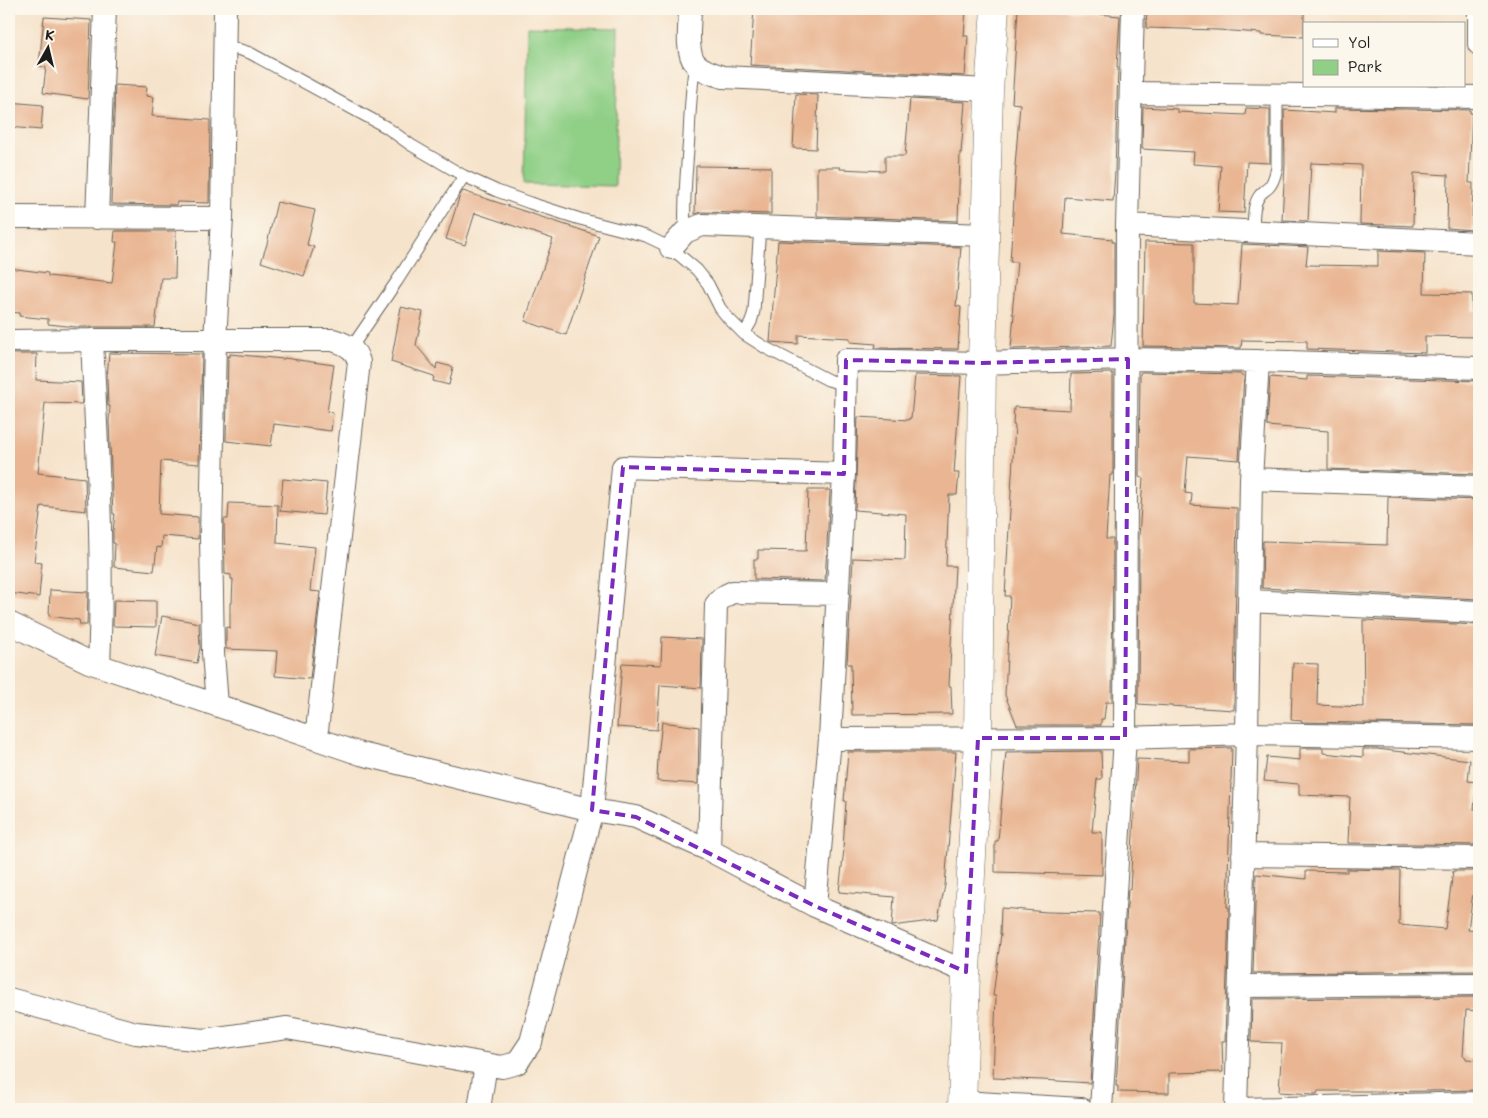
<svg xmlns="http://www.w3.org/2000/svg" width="1488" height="1118" viewBox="0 0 1488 1118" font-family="Mali,sans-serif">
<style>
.green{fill:#8fcf86;stroke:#567651}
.building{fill:#e9b592}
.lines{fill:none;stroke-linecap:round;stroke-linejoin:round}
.lane-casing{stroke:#686259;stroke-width:13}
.street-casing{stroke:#686259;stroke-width:24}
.secondary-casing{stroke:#686259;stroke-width:29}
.lane{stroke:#fff;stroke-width:11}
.street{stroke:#fff;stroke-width:22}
.secondary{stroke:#fff;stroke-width:28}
.marked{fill:none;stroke:#7b2cbf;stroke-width:4;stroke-dasharray:10 6;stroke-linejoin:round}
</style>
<rect width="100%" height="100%" fill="#fbf7ec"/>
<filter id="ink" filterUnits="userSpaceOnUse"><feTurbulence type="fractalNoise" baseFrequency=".02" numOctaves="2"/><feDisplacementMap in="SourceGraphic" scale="10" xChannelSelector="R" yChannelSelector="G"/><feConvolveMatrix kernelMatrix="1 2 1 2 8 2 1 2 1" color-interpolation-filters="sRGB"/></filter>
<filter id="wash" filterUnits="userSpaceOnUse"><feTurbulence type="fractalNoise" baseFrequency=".0096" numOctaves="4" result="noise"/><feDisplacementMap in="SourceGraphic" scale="20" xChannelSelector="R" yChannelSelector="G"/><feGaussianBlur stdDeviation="1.12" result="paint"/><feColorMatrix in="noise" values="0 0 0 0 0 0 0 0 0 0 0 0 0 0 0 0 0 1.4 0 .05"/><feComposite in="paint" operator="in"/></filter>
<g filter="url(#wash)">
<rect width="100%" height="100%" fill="#f6e3cb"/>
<path class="green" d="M 527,26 L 618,28 L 615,186 L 524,184 Z"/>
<g id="blocks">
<path class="building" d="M 754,9 L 966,9 L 964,36 L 968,36 L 965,76 L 750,65 Z
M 1018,9 L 1067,9 L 1067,11 L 1120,16 L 1117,67 L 1118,67 L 1115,172 L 1113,201 L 1065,197 L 1063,234 L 1112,239 L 1112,242 L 1114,242 L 1114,315 L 1111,346 L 1011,349 L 1014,314 L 1012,314 L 1017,262 L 1010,262 L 1016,166 L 1015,166 L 1020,104 L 1012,103 Z
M 1147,9 L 1304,9 L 1304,37 L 1261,35 L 1261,33 L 1218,30 L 1146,28 Z
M 44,17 L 91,20 L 88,99 L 43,93 L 46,67 L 39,66 Z
M 115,85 L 147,87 L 146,96 L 154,97 L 152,116 L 210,120 L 209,203 L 177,202 L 176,205 L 111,204 Z
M 796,94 L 818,95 L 816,149 L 793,148 Z
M 910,99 L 965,102 L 961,153 L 960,152 L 958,221 L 817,216 L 817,167 L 840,167 L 840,169 L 885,171 L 885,156 L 905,156 Z
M 9,102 L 43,105 L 41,130 L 9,127 Z
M 1143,107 L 1177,109 L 1177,112 L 1245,115 L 1246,108 L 1270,109 L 1270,163 L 1247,162 L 1244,213 L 1218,212 L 1221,166 L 1193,164 L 1194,152 L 1142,149 Z
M 1335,108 L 1470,110 L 1470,113 L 1472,113 L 1469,183 L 1473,183 L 1472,230 L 1447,228 L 1448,175 L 1414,173 L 1413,226 L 1360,224 L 1361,165 L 1311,163 L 1308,221 L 1282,220 L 1285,164 L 1284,110 L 1335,113 Z
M 696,166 L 771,167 L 771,214 L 702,212 L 695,214 Z
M 463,191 L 599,236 L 566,335 L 525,321 L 553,239 L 475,213 L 465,245 L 446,239 L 460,195 Z
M 277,202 L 315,210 L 307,245 L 314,247 L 304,276 L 261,262 L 267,244 Z
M 115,231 L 176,231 L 175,278 L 161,278 L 155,327 L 76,327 L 48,324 L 48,319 L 19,316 L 20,313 L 9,312 L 9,268 L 48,273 L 48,276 L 112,283 L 117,242 L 114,242 Z
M 778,241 L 961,247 L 956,306 L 961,307 L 958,349 L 875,348 L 876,344 L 850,342 L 850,338 L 798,335 L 798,344 L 770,342 Z
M 1145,242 L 1194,243 L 1194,303 L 1238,305 L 1242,244 L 1308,247 L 1306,265 L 1378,266 L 1378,251 L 1425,253 L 1424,293 L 1472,294 L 1472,311 L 1479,311 L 1479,337 L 1425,336 L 1425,353 L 1307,349 L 1307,341 L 1242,340 L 1241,348 L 1143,346 Z
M 401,307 L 423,312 L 416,345 L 436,369 L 437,363 L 453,367 L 449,385 L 433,381 L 434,376 L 391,362 Z
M 109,353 L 202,354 L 199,464 L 161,461 L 159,514 L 198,517 L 198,539 L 162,536 L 161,548 L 157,547 L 154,571 L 114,567 L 115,543 L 113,543 L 113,531 L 115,514 L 113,514 L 109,421 L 110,406 L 108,406 L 107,378 Z
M 9,354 L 37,354 L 36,380 L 81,382 L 82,404 L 45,403 L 38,473 L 85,478 L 86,511 L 41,506 L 34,562 L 42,563 L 39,597 L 9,593 Z
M 230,354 L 284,359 L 284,358 L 334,365 L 327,412 L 333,413 L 331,431 L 274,424 L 271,446 L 226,441 L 228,356 L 230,357 Z
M 1142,372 L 1241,374 L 1241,375 L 1244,375 L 1239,460 L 1188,456 L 1185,493 L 1192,494 L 1191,505 L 1237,508 L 1234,710 L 1138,704 L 1139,536 L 1143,478 L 1139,477 L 1140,373 Z
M 1113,373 L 1113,475 L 1110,475 L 1106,539 L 1113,539 L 1112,702 L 1106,702 L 1104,719 L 1101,719 L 1101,725 L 1017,725 L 1005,695 L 1010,596 L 1005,596 L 1015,425 L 1013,425 L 1014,407 L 1070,410 L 1071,374 Z
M 915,375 L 961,376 L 954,473 L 959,473 L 957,495 L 949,495 L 946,566 L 955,566 L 949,686 L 951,686 L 952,714 L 852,715 L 851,664 L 847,664 L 853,558 L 905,560 L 906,514 L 855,510 L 858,417 L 909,420 L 909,418 L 911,418 Z
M 1307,376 L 1479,381 L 1479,474 L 1328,469 L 1328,431 L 1267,426 L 1270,377 L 1307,380 Z
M 283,479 L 327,483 L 324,515 L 280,511 Z
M 808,490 L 830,490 L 825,581 L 754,579 L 754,559 L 758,559 L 758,550 L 806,551 Z
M 1388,497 L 1479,500 L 1479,599 L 1262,588 L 1263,541 L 1387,545 Z
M 229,503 L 278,505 L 277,543 L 315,547 L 310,591 L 320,592 L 310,679 L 275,676 L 277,651 L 226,649 L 226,627 L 230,628 L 230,603 L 232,603 L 233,579 L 231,579 L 231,575 L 225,574 L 224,519 L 228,519 Z
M 50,590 L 88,592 L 87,625 L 80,625 L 79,620 L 49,616 Z
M 114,600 L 156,601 L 156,627 L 113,626 Z
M 162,616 L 199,623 L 200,648 L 197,663 L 155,656 Z
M 1363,620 L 1479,625 L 1479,725 L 1301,722 L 1302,721 L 1291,720 L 1293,663 L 1318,664 L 1317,705 L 1364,707 Z
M 662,637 L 702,639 L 701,688 L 660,685 L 657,730 L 617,727 L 622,663 L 661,665 Z
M 662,722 L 699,727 L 698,784 L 657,781 L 658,756 Z
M 1232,748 L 1227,907 L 1229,907 L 1225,1041 L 1222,1041 L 1223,1072 L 1169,1073 L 1169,1093 L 1118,1092 L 1118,1086 L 1116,1086 L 1128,889 L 1130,890 L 1137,759 L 1189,761 L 1189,749 Z
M 1300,748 L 1323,748 L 1323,753 L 1363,757 L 1363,749 L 1377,749 L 1470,760 L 1468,781 L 1477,782 L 1474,809 L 1479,809 L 1479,845 L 1348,843 L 1350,797 L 1299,795 L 1299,784 L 1264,781 L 1267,757 L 1300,760 Z
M 1101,751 L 1102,779 L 1097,779 L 1092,832 L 1102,832 L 1102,875 L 995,872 L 995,841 L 998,841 L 1006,752 Z
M 848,752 L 956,752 L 945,885 L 938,920 L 892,926 L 894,897 L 839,892 L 844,849 L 843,849 L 846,801 L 844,801 Z
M 1347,869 L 1400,870 L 1399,925 L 1445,929 L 1453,871 L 1476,871 L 1468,930 L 1479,931 L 1479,971 L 1253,973 L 1256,874 L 1306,879 L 1306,871 L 1347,872 Z
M 1001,908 L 1047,912 L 1100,913 L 1090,1083 L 1042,1080 L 993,1078 L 996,996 L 993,996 L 1001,934 L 1000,934 Z
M 1479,997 L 1479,1011 L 1466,1010 L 1463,1056 L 1466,1057 L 1466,1059 L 1479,1060 L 1479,1090 L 1375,1092 L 1376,1091 L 1318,1091 L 1317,1094 L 1314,1094 L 1279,1092 L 1282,1043 L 1251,1042 L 1252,999 Z"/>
</g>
</g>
<g filter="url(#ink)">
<use href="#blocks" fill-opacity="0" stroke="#686259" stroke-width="1"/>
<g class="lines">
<g class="lane-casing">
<path id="lane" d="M 225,47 L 234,48 L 250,53 L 386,127 L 411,145 L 464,176 L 497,191 L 530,203 L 580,219 L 646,236 L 671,248 L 697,270 L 708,284 L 720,308 L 728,318 L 744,334 L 766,348 L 828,380 L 845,385
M 685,232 C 683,200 687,168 689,136 C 690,112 691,87 695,64
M 1253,232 C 1254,220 1252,205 1260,195 C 1262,192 1266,190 1269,187 C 1274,182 1275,174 1277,168 L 1277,94
M 744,334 L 751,322 L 754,311 L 760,227
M 351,348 L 397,281 L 464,176"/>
</g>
<g class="street-casing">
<path id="street" d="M 690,9 C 690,24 685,51 695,63 C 702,71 714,74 723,77 L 989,90
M 1479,9 L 1479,44
M 1131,93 L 1479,97
M 9,217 L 222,218
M 97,218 L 105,9
M 1127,225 L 1479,243
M 671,248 L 685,232 L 702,225 L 986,235
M 92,340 C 97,448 104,557 99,665
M 9,341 L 92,340 L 333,340 C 346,344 356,349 359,362 L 316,739
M 1251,479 L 1479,487
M 1249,601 L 1479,612
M 9,623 L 89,662 L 361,754 L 592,810 L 636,817 L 709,850 L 815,906 L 966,972
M 217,705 L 213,653 L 211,537 L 215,341 L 222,218 L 225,9
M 830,739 L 1125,738 L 1247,734 L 1479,738
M 709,850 L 716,605 C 720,598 725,595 733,592 L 838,594
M 1243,855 L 1479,858
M 815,906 L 830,739 L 844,474 L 846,360 L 982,363 L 1128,359 L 1258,361 L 1479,368
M 1240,986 L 1479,984
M 9,999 L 136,1033 L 204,1040 L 287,1028 L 502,1067 L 517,1063 L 531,1042 L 592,810 L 623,467 L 844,474
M 962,1102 L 1081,1109
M 479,1109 L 486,1064
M 1101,1109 L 1125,738 L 1127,225 L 1133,9
M 1236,1109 L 1247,734 L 1251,479 L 1258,361
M 1240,1109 L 1479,1103"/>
</g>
<g class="secondary-casing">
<path id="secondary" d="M 962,1109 L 966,972 L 978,738 L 982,363 L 989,90 L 995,9"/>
</g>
<use href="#lane" class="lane"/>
<use href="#street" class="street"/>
<use href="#secondary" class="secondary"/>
</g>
</g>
<path class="marked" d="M 1128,359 L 1125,738 L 978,738 L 966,972 L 815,906 L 636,817 L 592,810 L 623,467 L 844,474 L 846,360 L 982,363 Z"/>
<rect width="1488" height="1118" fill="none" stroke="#fbf7ec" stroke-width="30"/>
<rect x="1303" y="22" width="162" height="65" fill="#fbf7ec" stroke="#a29f99"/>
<rect x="1313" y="39" width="25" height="8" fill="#ffffff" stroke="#a29f99"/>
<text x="1348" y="48" font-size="15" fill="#1c1c1c">Yol</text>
<rect x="1313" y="60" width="25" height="15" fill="#8fcf86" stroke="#a29f99"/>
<text x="1348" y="72" font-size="15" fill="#1c1c1c">Park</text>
<g transform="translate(48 48) rotate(8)" stroke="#fbf7ec" stroke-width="4" paint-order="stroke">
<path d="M0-4L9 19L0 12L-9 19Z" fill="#1c1c1c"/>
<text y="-8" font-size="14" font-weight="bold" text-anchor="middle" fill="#1c1c1c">K</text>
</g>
</svg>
